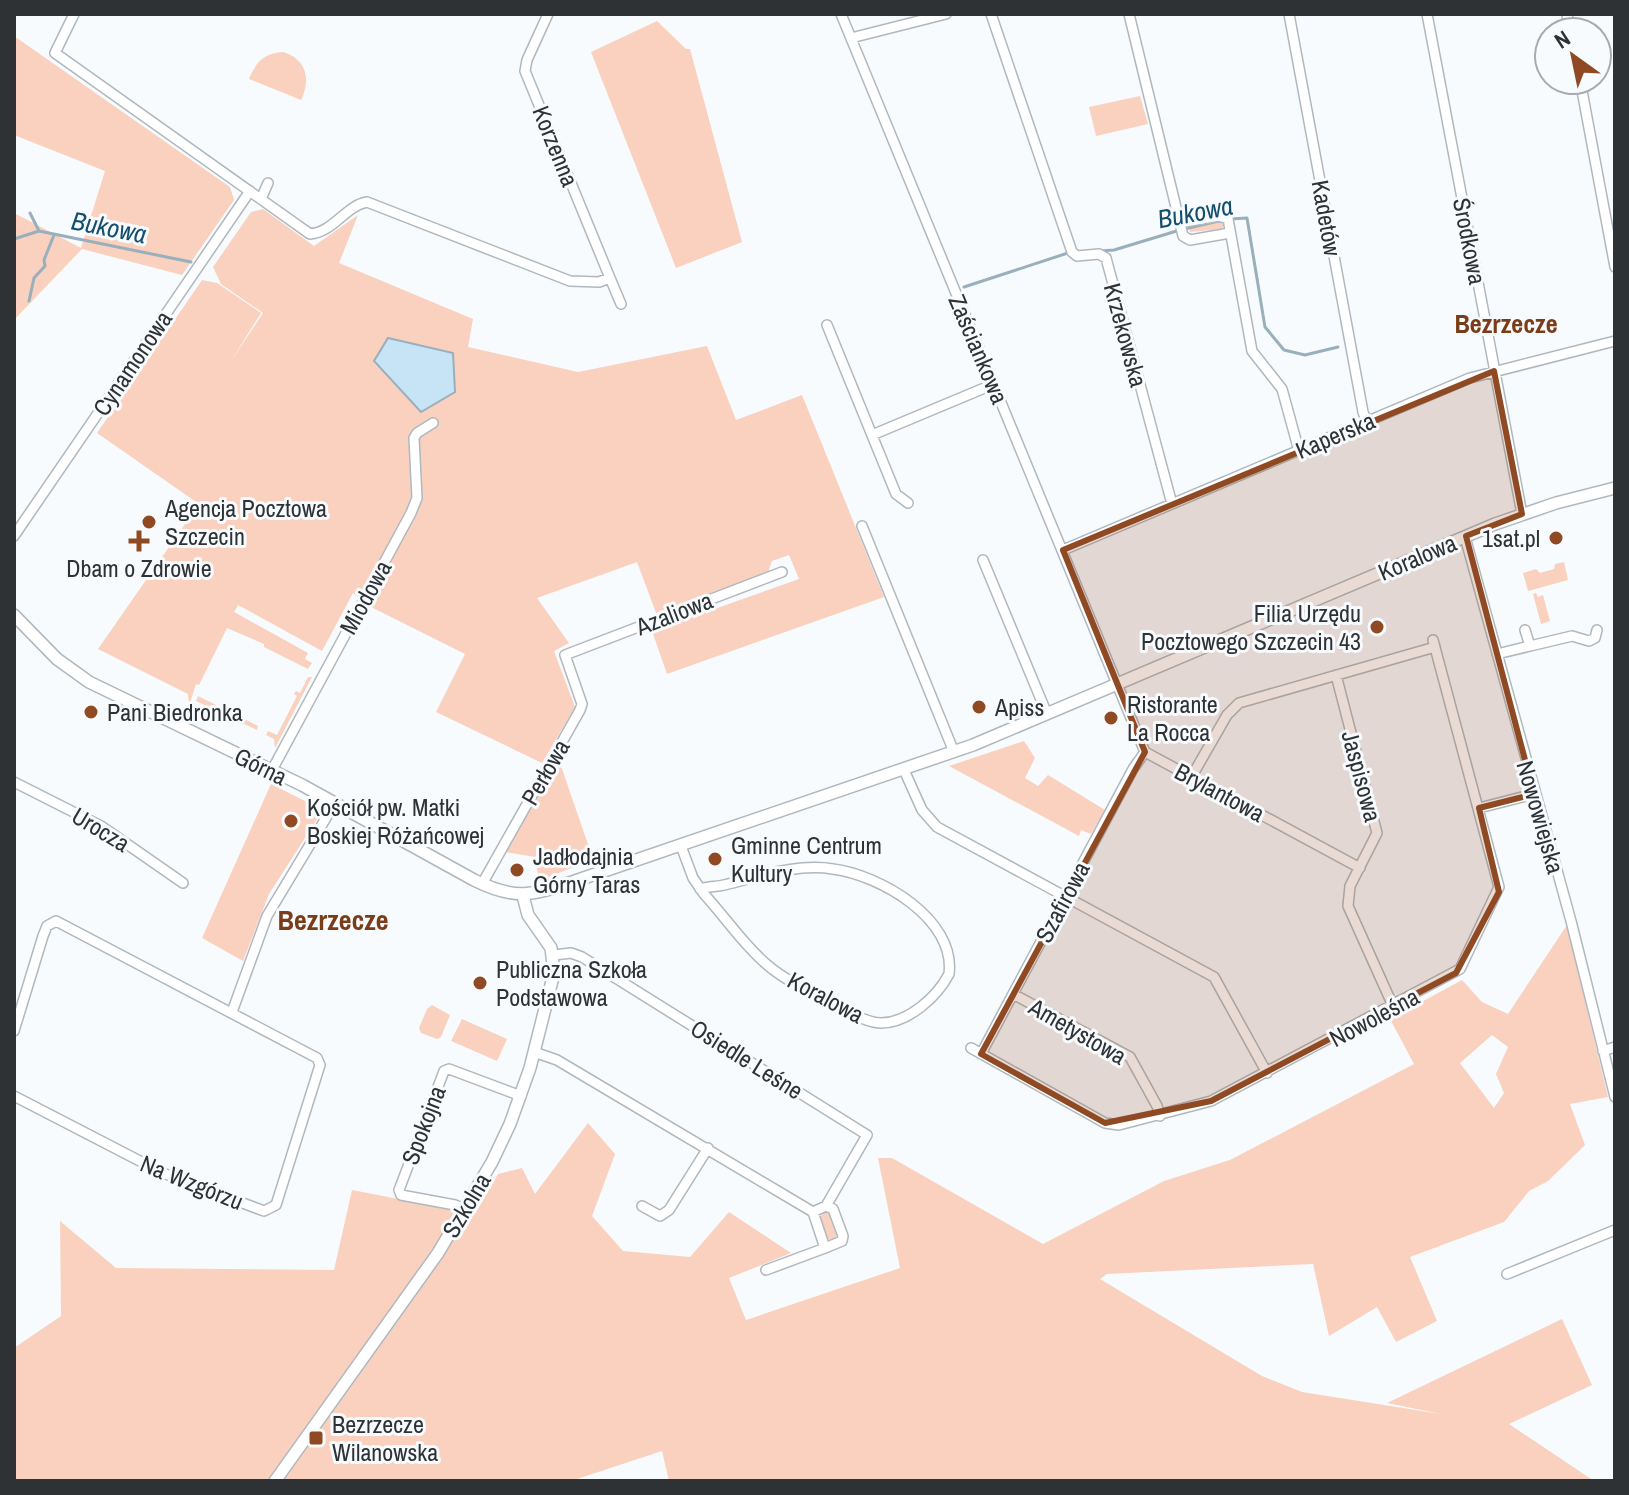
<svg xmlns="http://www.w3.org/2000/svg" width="1629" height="1495" viewBox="0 0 1629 1495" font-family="'Archivo Narrow',sans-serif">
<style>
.green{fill:#f9d1be;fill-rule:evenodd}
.water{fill:#c7e4f6;stroke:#99afbc;stroke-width:2}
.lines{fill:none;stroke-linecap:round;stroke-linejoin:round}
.stream{stroke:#99afbc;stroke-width:3}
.minor-casing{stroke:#afb8bf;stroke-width:12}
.tertiary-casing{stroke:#afb8bf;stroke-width:14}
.minor{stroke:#fff;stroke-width:9}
.tertiary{stroke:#fff;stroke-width:11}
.marked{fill:#904a23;fill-opacity:0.2;stroke:#904a23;stroke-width:6;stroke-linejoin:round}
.poi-dot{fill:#904a23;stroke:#f7fbfe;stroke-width:3}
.labels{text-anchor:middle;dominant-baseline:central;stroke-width:6;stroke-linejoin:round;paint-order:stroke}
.street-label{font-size:24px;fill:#2e3235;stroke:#f7fbfe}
.poi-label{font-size:24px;fill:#2e3235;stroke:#f7fbfe;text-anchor:start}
.water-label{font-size:26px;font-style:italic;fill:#134f6d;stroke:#f7fbfe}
.neighbourhood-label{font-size:26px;font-weight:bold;fill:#7b3c18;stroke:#f7fbfe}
.quarter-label{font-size:28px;font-weight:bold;fill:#7b3c18;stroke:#f7fbfe}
</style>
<rect width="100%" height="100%" fill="#f7fbfe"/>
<path class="green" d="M 657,21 L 686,49 L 690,49 L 742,242 L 676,268 L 591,52 Z
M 14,36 L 230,187 L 234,200 L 182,275 L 82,249 L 14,320 L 14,213 L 81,248 L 105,171 L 14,135 Z
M 283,52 C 307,59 311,80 301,100 L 249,79 C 256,62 264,53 283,52 Z
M 1140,96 L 1148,124 L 1096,136 L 1089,107 Z
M 263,209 L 314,246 L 358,215 L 339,263 L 473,319 L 468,347 L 578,372 L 707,346 L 736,420 L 802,395 L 884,597 L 667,674 L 652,631 L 799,579 L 789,555 L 772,561 L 768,572 L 656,613 L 637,562 L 537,598 L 569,643 L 554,651 L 575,707 L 542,763 L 436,712 L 465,654 L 369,606 L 353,593 L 322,651 L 238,605 L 234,612 L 308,653 L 305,659 L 312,663 L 308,669 L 264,647 L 264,644 L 227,628 L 199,685 L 196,684 L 189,706 L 188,694 L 98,649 L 199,504 L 97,433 L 202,280 L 217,283 L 261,313 L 229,364 L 263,313 L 221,284 L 213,267 L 251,212 Z
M 1221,220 L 1224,223 L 1222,229 L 1190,232 L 1189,228 L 1191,225 Z
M 1564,562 L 1568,580 L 1528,591 L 1523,573 L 1536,569 L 1540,573 L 1554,569 L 1555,564 Z
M 1536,593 L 1538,597 L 1543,595 L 1550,621 L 1541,624 L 1533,594 Z
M 308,677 L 312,677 L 275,748 L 274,739 L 266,735 L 268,731 L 277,735 L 297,696 L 294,694 L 296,691 L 300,693 Z
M 198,696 L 258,726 L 257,730 L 196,701 Z
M 1024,741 L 1035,758 L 1025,778 L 1038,786 L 1048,775 L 1105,810 L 1091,834 L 1081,830 L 1079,836 L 949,766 Z
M 559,760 L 593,859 L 549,877 L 538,875 L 535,857 L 505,852 Z
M 271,784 L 323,810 L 269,894 L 243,961 L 202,938 Z
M 1567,925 L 1608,1097 L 1570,1104 L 1585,1145 L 1548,1181 L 1529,1191 L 1504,1222 L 1410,1257 L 1437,1321 L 1396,1342 L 1377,1307 L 1329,1336 L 1313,1264 L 1107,1274 L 1100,1279 L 1262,1376 L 1302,1392 L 1441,1414 L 1387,1403 L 1562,1319 L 1592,1385 L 1509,1424 L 1594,1481 L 669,1481 L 662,1451 L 571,1481 L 14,1481 L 14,1348 L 61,1316 L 60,1221 L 116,1268 L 334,1270 L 352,1190 L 475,1214 L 498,1174 L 522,1168 L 535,1194 L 588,1123 L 615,1154 L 592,1216 L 623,1251 L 690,1257 L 729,1212 L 791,1253 L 729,1278 L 746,1320 L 900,1268 L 878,1158 L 892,1158 L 1043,1244 L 1164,1181 L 1230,1160 L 1414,1064 L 1390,1019 L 1462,980 L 1482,1002 L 1508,1014 ZM 1492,1035 L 1508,1047 L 1496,1074 L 1504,1093 L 1494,1108 L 1460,1063 Z
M 432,1005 L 450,1015 L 441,1037 L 437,1039 L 421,1033 L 419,1028 L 427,1009 Z
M 462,1019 L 507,1039 L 497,1061 L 451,1041 Z
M 824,1212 L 830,1214 L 837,1235 L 833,1240 L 827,1239 L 819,1218 Z"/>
<path class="water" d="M 388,338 L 453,353 L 455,392 L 421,412 L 374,361 Z"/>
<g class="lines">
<path class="stream" d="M 30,213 L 39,231 L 191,262
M 1230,219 L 1247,218 L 1265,327 L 1284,350 L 1305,355 L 1338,347
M 14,239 L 39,231
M 1099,251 L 1114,250 L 1180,230 L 1223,220
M 964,287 L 1071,252
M 29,301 L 34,278 L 45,266 L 44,260 L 54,235"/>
<g class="minor-casing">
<path id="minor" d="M 74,14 L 55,53 L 310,234 C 334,232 345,206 367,202 L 570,281 L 599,282 L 610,278 L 525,71 L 527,60 L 548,14
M 841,14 L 1145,752 L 1360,868
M 991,14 L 1072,252 L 1077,256 L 1099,254 L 1106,258 L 1172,504
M 1129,14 L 1183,236 L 1190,240 L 1230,233
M 1289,14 L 1363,412 L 1367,422
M 1427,14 L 1522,514
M 1567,14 L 1570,32
M 851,38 L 946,14
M 1580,80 L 1615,267
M 261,199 L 268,183
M 1179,223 L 1219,216 L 1228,219 L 1252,351 L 1282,389 L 1299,451
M 610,278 L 621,304
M 827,325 L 896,494 L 908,503
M 872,435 L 994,384
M 862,526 L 954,752
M 14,536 L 250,191
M 1465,537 L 1571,921 L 1615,1097
M 1063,550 L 1470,378 L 1615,341
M 983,560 L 1047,714
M 1530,646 L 1572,636 L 1589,641 L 1595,638 L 1597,630
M 1497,654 L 1530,646 L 1525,630
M 1336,675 L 1377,833 L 1350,886 L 1348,906 L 1393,1006
M 272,770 L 411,513 L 417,498 L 414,438 L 417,433 L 433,423
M 904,770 L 922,810 L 937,827 L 1214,977 L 1267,1073
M 1192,776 L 1227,715 L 1239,703 L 1435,647
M 14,782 L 101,826 L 183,883
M 1479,808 L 1534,794
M 681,846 L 693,878 L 704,894 C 725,917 747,949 771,968 C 789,982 859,1023 881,1023 C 908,1023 937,997 949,974 C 956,919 880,875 833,869 C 797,863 758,877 724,885 C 716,887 708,886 700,889
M 482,884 L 580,710 L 582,704 L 565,655 L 782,572
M 554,955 L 571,953 L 582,957 L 867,1135 L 826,1206
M 1013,994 L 1130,1057 L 1157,1106 L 1160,1116
M 232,1012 L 267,916 L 335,803
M 14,1031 L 43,936 L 47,926 L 56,921 L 317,1058 L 320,1065 L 276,1205 L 264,1211 L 163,1173 L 14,1096
M 971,1048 L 1105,1123 L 1119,1125 L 1211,1101 L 1460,969 L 1499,887 L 1433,640
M 1603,1051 L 1615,1047
M 534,1052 L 557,1060 L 813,1212 L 825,1248 L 842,1241 L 843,1236 L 833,1209 L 826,1206 L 813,1212
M 981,1054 L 1133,769 L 1145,752
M 642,1206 L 660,1216 L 669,1210 L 708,1148
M 465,1209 L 455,1205 L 401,1195 L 399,1190 L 444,1071 L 449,1069 L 521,1096
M 766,1270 L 825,1248
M 1507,1274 L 1615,1230"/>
</g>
<g class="tertiary-casing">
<path id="tertiary" d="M 14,615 L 57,659 L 89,682 L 302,785 L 474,880 C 516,901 533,895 575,881 L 973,745 L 1495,524 L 1556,503 L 1615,488
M 275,1481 L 438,1253 L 492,1162 L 510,1124 L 530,1068 L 554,973 L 551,948 L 528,915 L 523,896"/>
</g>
<use href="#minor" class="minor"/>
<use href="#tertiary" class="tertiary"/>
</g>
<path class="marked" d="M 1494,371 L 1522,514 L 1466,536 L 1534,794 L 1479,808 L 1499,892 L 1456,973 L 1211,1101 L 1105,1123 L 981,1054 L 1145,752 L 1063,550 Z"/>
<g class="poi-dot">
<circle cx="149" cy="522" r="8"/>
<circle cx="1556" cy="538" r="8"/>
<path d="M135 529h8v8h8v8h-8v8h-8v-8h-8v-8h8z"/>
<circle cx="1377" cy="627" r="8"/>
<circle cx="979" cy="707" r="8"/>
<circle cx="91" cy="712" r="8"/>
<circle cx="1111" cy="718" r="8"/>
<circle cx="291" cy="821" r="8"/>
<circle cx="715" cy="859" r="8"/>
<circle cx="517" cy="870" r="8"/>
<circle cx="480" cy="983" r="8"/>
<rect x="308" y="1430" width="16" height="16" rx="4"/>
</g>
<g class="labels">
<g class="street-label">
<text transform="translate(556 146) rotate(68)">Korzenna</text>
<text transform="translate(1327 218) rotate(80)">Kadetów</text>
<text transform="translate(1470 241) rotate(79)">Środkowa</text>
<text transform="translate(1126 335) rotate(75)">Krzekowska</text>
<text transform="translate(979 349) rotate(67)">Zaściankowa</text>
<text transform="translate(132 363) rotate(-56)">Cynamonowa</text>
<text transform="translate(1335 435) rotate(-23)">Kaperska</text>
<text transform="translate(1417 557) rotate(-23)">Koralowa</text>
<text transform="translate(365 597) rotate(-61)">Miodowa</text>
<text transform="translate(674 613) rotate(-21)">Azaliowa</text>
<text transform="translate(261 766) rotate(26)">Górna</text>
<text transform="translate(545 772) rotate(-60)">Perłowa</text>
<text transform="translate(1362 776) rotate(75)">Jaspisowa</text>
<text transform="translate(1220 792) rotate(28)">Brylantowa</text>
<text transform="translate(1541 817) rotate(74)">Nowowiejska</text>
<text transform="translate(101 829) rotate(31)">Urocza</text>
<text transform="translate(1062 902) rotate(-62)">Szafirowa</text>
<text transform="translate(826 997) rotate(28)">Koralowa</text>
<text transform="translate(1374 1017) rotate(-28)">Nowoleśna</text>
<text transform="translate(1078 1031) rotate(30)">Ametystowa</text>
<text transform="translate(747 1059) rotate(32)">Osiedle Leśne</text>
<text transform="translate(423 1125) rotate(-69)">Spokojna</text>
<text transform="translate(192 1182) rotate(22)">Na Wzgórzu</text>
<text transform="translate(466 1205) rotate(-59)">Szkolna</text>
</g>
<g class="poi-label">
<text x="165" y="508">Agencja Pocztowa<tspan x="165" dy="28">Szczecin</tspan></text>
<text x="1540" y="538" text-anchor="end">1sat.pl</text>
<text x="139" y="568" text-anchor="middle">Dbam o Zdrowie</text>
<text x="1361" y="613" text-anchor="end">Filia Urzędu<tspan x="1361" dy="28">Pocztowego Szczecin 43</tspan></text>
<text x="1127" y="704">Ristorante<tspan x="1127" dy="28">La Rocca</tspan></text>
<text x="995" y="707">Apiss</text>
<text x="107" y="712">Pani Biedronka</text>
<text x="307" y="807">Kościół pw. Matki<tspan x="307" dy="28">Boskiej Różańcowej</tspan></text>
<text x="731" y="845">Gminne Centrum<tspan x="731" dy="28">Kultury</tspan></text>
<text x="533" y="856">Jadłodajnia<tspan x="533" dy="28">Górny Taras</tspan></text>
<text x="496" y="969">Publiczna Szkoła<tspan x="496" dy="28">Podstawowa</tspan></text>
<text x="332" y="1424">Bezrzecze<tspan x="332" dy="28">Wilanowska</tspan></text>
</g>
<g class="water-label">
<text transform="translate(1195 212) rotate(-11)">Bukowa</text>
<text transform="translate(109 227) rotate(11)">Bukowa</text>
</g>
<g class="neighbourhood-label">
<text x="1506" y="323">Bezrzecze</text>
</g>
<g class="quarter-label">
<text x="333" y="920">Bezrzecze</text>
</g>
</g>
<rect width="1629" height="1495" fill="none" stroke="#2e3235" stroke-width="32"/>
<g transform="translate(1573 56) rotate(327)"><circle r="38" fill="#f7fbfe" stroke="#a7abae" stroke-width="2"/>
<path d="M0-6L14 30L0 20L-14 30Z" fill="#904a23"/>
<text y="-12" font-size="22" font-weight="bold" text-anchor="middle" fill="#2e3235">N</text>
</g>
</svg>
